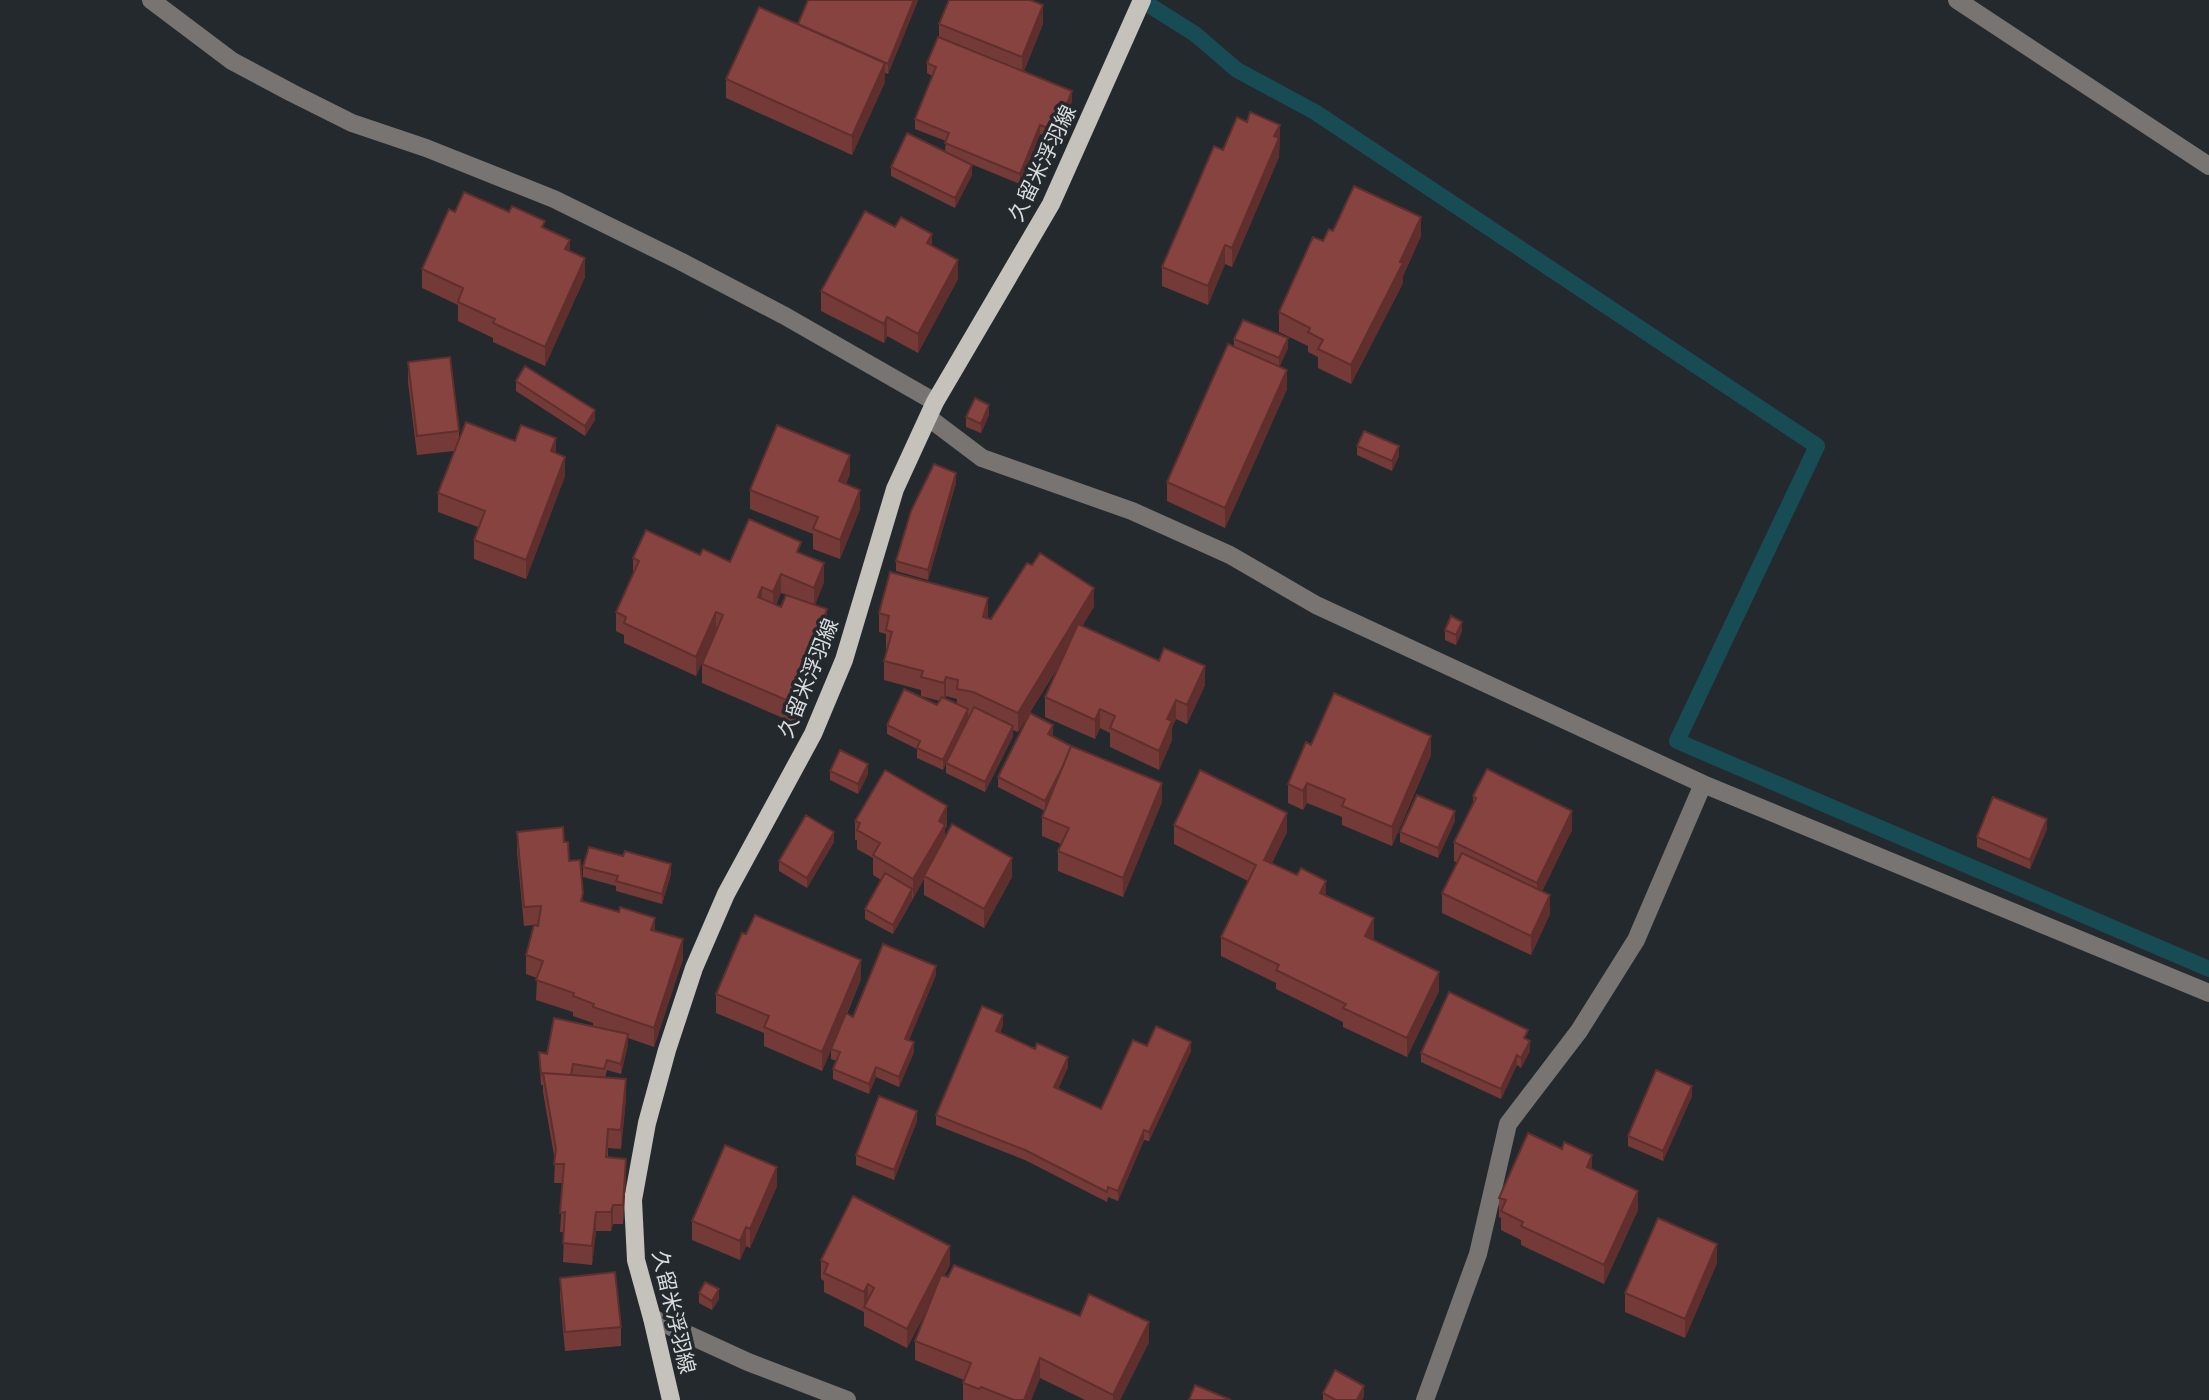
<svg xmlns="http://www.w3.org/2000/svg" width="2209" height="1400" viewBox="0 0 2209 1400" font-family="Inter,'Noto Sans JP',sans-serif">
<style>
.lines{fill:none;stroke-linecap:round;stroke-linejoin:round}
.stream{stroke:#184c55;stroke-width:16}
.minor{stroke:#777472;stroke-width:18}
.major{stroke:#c5c1bb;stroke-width:18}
.wall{fill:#743a37;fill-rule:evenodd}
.shaded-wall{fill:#5e2f2d}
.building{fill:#874340;stroke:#5e2f2d;stroke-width:2}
.labels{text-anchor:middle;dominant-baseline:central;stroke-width:7;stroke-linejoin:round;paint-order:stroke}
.street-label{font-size:21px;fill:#d8dcde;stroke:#24292d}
</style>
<rect width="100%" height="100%" fill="#24292d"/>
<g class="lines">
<path class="stream" d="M 1141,0 L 1195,34 L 1237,70 L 1315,112 L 1817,446 L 1677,741 L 2209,969"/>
<path class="minor" d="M 151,0 L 232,61 L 292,93 L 352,123 L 426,148 L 554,199 L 680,261 L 785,316 L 935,402
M 1957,0 L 2209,166
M 929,418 L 982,458 L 1132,511 L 1230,555 L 1316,605 L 1703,784 L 2209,993
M 652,1318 L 748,1362 L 847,1400
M 1425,1400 L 1478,1254 L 1508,1124 L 1579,1031 L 1636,940 L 1703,784"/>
<path class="major" d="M 671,1400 L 652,1318 L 636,1260 L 633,1200 L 647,1123 L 667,1050 L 694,968 L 726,894 L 813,734 L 844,660 L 895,489 L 935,402 L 1051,204 L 1142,0"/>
</g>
<path class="wall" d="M 918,0 L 888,74 L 885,73 L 885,82 L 852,155 L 726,98 L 726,79 L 798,24 Z
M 939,24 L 1043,24 L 1024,71 L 1072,101 L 1056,141 L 1040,134 L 1020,184 L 959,159 L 972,175 L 955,208 L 891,176 L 891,167 L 945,152 L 946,141 L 915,129 L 915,119 L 932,76 L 927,73 L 927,63 L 939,37 Z
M 1247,122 L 1280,125 L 1279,157 L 1232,267 L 1225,264 L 1208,305 L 1162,286 L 1162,267 Z
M 455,212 L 545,228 L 570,251 L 585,277 L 545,366 L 493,342 L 493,338 L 458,321 L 458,305 L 422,288 L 422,269 Z
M 1333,231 L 1421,236 L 1403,276 L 1403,283 L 1351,384 L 1318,368 L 1318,357 L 1308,352 L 1308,346 L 1279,332 L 1279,312 L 1323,241 Z
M 932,246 L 958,279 L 918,353 L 887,336 L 884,343 L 821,311 L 821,291 Z
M 1234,339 L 1288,348 L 1279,367 L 1287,389 L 1225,528 L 1167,501 L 1167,482 L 1234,347 Z
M 408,362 L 459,431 L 459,439 L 515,441 L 556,453 L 565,476 L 526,579 L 474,559 L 474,540 L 478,527 L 438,512 L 438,493 L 454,451 L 417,455 L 408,382 Z
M 516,381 L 595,420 L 585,436 L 516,391 Z
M 989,415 L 981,433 L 966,427 L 966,417 Z
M 1357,446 L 1399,456 L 1392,471 L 1357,455 Z
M 850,474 L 846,484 L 860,509 L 840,559 L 813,549 L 813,534 L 750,509 L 750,490 Z
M 956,483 L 928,580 L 896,571 L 896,561 Z
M 801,553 L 824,582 L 815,605 L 827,629 L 794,725 L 790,724 L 790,721 L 702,683 L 702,664 L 716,631 L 696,676 L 624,643 L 624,635 L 616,631 L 616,612 L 633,574 L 633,558 L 700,555 L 730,562 ZM 781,593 L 787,595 L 781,607 L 776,605 Z
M 1094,607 L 1082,626 L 1205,685 L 1187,724 L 1176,719 L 1172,728 L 1172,740 L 1159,770 L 1110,747 L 1110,733 L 1100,728 L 1095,739 L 1045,717 L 1045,697 L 1061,662 L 1018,732 L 1013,730 L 1013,736 L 985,792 L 946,773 L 946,763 L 943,770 L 917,758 L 917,749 L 887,734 L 887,725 L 937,705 L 940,701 L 921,696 L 921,690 L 884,680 L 884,661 L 887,650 L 886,649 L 886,634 L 879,632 L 879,613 L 988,617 L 988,618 L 991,619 ZM 946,696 L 957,699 L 957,704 L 945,699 Z
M 1445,630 L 1462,631 L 1456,645 L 1445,640 Z
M 1053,735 L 1052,736 L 1162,802 L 1123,897 L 1058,871 L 1058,851 L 1061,844 L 1042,836 L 1042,817 L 1045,811 L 998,787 L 998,777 Z
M 1311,745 L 1431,755 L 1392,846 L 1342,825 L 1342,817 L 1307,803 L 1303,810 L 1288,803 L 1288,784 Z
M 830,771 L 868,774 L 858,794 L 830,780 Z
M 1473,796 L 1572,830 L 1542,891 L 1550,914 L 1531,955 L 1442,913 L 1442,893 L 1457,863 L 1454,861 L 1454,842 L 1473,803 Z
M 855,821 L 947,826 L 945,829 L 945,836 L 1012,877 L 984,928 L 924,895 L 924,879 L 893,934 L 865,919 L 865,909 L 881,880 L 873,875 L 873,858 L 857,849 L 857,840 L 855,840 Z
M 1455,821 L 1438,858 L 1400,842 L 1400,832 Z
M 1174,825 L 1287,832 L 1272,863 L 1326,895 L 1374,937 L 1373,940 L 1439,991 L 1407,1057 L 1343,1027 L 1343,1022 L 1276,989 L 1276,983 L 1221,956 L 1221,937 L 1248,881 L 1174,844 Z
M 2047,829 L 2030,869 L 1977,847 L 1977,837 Z
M 517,832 L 564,842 L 583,901 L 655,931 L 683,959 L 654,1047 L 628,1038 L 628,1044 L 621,1074 L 607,1070 L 605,1078 L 626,1099 L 621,1149 L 608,1148 L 608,1157 L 626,1178 L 623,1224 L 613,1224 L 611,1231 L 596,1231 L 592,1265 L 563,1262 L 564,1232 L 560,1232 L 563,1183 L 554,1183 L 555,1161 L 543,1092 L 543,1085 L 541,1085 L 539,1052 L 547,1054 L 598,1028 L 593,1026 L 593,1023 L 573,1016 L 573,1012 L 536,1000 L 537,978 L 526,974 L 526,955 L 534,925 L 524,926 L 517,852 ZM 573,1074 L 591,1077 L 572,1075 Z
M 834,842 L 807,888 L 779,871 L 779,861 Z
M 583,867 L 671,874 L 662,904 L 616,891 L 616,886 L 583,877 Z
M 936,975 L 909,1040 L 914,1052 L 899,1087 L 876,1077 L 869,1094 L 833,1079 L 833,1069 L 837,1061 L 831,1059 L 831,1049 L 838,1033 L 822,1071 L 764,1046 L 764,1033 L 716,1013 L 716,994 L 861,979 L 847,1014 L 853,1017 Z
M 1003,1025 L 1000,1033 L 1068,1067 L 1058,1089 L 1101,1109 L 1147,1046 L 1191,1051 L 1149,1141 L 1144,1140 L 1118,1201 L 1108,1197 L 1107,1202 L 1025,1160 L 936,1125 L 936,1115 Z
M 1528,1040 L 1530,1051 L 1521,1068 L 1517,1065 L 1501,1099 L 1421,1062 L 1421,1053 Z
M 1692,1096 L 1663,1161 L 1628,1146 L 1628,1136 Z
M 917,1121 L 894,1180 L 856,1165 L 856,1155 Z
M 1592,1170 L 1638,1210 L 1604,1284 L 1521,1245 L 1521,1240 L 1501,1230 L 1501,1218 L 1499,1217 L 1499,1198 Z
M 777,1186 L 750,1248 L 746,1246 L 740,1260 L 692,1240 L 692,1221 Z
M 821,1260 L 950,1265 L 944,1276 L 1080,1316 L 1149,1342 L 1120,1400 L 1085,1400 L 1040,1378 L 1031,1400 L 963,1400 L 963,1383 L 964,1380 L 915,1360 L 915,1341 L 931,1302 L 907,1348 L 864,1326 L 864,1311 L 864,1312 L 824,1292 L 824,1281 L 821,1279 Z
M 1717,1263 L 1685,1338 L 1625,1312 L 1625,1293 Z
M 560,1278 L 621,1327 L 621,1346 L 565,1351 L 560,1297 Z
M 699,1293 L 719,1299 L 712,1310 L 699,1303 Z
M 1323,1393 L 1364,1396 L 1362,1400 L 1323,1400 Z"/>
<path class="shaded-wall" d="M 914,0 L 918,0 L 918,1 L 888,74 L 888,64 Z
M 1043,5 L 1043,24 L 1022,76 L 1022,57 Z
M 885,63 L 885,82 L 852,155 L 852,136 Z
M 1072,91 L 1072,101 L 1056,141 L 1056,131 Z
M 1040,125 L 1040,134 L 1020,184 L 1020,174 Z
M 1280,125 L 1279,157 L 1232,267 L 1232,248 Z
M 972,165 L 972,175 L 955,208 L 955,198 Z
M 1421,217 L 1421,236 L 1403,276 L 1403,283 L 1351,384 L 1351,365 Z
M 932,234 L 932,253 L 927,243 Z
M 570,240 L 570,259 L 565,249 Z
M 1225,245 L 1225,264 L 1208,305 L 1208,286 Z
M 585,258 L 585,277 L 545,366 L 545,347 Z
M 958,260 L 958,279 L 918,353 L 918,334 Z
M 887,317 L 887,336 L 884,343 L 884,324 Z
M 1288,338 L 1288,348 L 1279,368 L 1279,358 Z
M 1287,370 L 1287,389 L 1225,528 L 1225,508 Z
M 989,405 L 989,415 L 981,433 L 981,424 Z
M 595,410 L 595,420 L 585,436 L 585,426 Z
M 556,438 L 556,457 L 551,451 Z
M 1399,446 L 1399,456 L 1392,471 L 1392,461 Z
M 850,455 L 850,474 L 839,500 L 839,481 Z
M 565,457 L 565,476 L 526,579 L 526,560 Z
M 956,473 L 956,483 L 928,580 L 928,570 Z
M 860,490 L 860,509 L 840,559 L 840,540 Z
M 824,563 L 824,582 L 814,607 L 814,588 Z
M 781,574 L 781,593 L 773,611 L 773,592 Z
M 762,587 L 762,606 L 758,597 Z
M 1094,588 L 1094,607 L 1018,732 L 1018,713 Z
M 988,598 L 988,617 L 983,636 L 983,617 Z
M 827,609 L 827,629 L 794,725 L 794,706 Z
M 716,612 L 716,631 L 696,676 L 696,657 Z
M 1462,622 L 1462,631 L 1456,645 L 1456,635 Z
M 1205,666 L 1205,685 L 1187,724 L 1187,705 Z
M 946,677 L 946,696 L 944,702 L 944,683 Z
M 1176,700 L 1176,719 L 1172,728 L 1172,740 L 1159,770 L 1159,751 L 1167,719 Z
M 968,709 L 968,719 L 943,770 L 943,760 Z
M 1100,709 L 1100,728 L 1095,739 L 1095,720 Z
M 1053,725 L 1053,735 L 1048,744 L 1048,734 Z
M 1013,726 L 1013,736 L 985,792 L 985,782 Z
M 1431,736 L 1431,755 L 1392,846 L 1392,827 Z
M 1073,747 L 1045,811 L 1045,801 Z
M 868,764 L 868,774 L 858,794 L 858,784 Z
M 1162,783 L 1162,802 L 1123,897 L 1123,878 Z
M 1307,783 L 1307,803 L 1303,810 L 1303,791 Z
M 947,806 L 947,826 L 945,829 L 945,844 L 924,876 L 924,879 L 913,898 L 913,879 L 939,821 Z
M 1455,811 L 1455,821 L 1438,858 L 1438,848 Z
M 1572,811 L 1572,830 L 1537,902 L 1537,883 Z
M 1287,813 L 1287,832 L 1264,879 L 1264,860 Z
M 2047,819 L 2047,829 L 2030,869 L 2030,860 Z
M 834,832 L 834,842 L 807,888 L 807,878 Z
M 1012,858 L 1012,877 L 984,928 L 984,909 Z
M 671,864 L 671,874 L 662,904 L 662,894 Z
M 1326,881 L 1326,900 L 1320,893 Z
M 912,889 L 912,899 L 893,934 L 893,925 Z
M 1550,895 L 1550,914 L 1531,955 L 1531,936 Z
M 655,918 L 655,937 L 651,930 Z
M 1374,918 L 1374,937 L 1365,956 L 1365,936 Z
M 683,939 L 683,959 L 654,1047 L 654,1028 Z
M 861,960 L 861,979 L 822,1071 L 822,1052 Z
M 936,966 L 936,975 L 905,1049 L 905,1039 Z
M 1439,972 L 1439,991 L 1407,1057 L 1407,1038 Z
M 1003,1015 L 1003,1025 L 996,1041 L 996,1031 Z
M 628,1034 L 628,1044 L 621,1074 L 621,1064 Z
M 1530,1041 L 1530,1051 L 1521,1068 L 1521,1058 Z
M 914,1042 L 914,1052 L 899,1087 L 899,1077 Z
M 1191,1042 L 1191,1051 L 1149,1141 L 1149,1132 Z
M 1517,1055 L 1517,1065 L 1501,1099 L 1501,1089 Z
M 1068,1057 L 1068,1067 L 1054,1097 L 1054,1087 Z
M 876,1067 L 876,1077 L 869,1094 L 869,1084 Z
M 626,1079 L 626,1099 L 621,1149 L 621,1130 Z
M 1692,1086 L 1692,1096 L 1663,1161 L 1663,1151 Z
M 917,1111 L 917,1121 L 894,1180 L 894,1170 Z
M 1144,1130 L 1144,1140 L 1118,1201 L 1118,1191 Z
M 1592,1155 L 1592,1174 L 1587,1167 Z
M 626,1159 L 626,1178 L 623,1224 L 623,1205 Z
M 777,1167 L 777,1186 L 750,1248 L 750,1229 Z
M 1638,1191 L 1638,1210 L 1604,1284 L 1604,1265 Z
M 613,1205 L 613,1224 L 611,1231 L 611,1212 Z
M 596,1212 L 596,1231 L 592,1265 L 592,1246 Z
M 746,1227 L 746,1246 L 740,1260 L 740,1241 Z
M 1717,1244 L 1717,1263 L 1685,1338 L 1685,1319 Z
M 950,1246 L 950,1265 L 907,1348 L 907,1329 Z
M 868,1284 L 868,1303 L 864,1307 L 864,1312 L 864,1292 Z
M 719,1289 L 719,1299 L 712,1310 L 712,1301 Z
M 1149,1322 L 1149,1342 L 1120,1400 L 1113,1400 L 1113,1395 Z
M 1040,1358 L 1040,1378 L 1031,1400 L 1024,1400 Z
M 1364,1386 L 1364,1396 L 1362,1400 L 1357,1400 Z"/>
<path class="building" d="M 808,0 L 914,0 L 888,64 L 798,24 Z
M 949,0 L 1030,0 L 1043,5 L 1022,57 L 939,24 Z
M 759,7 L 885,63 L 852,136 L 726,79 Z
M 938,37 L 1072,91 L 1056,131 L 1040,125 L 1020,174 L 945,143 L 949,133 L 915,119 L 936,67 L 927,63 Z
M 1250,112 L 1280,125 L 1274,136 L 1279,138 L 1232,248 L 1225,245 L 1208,286 L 1162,267 L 1214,146 L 1223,150 L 1237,117 L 1247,122 Z
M 907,133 L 972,165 L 955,198 L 891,167 Z
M 1354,186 L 1421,217 L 1400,262 L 1403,263 L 1351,365 L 1318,349 L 1323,340 L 1308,332 L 1310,328 L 1279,312 L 1313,237 L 1323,241 L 1329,229 L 1333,231 Z
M 464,192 L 509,212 L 512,206 L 545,221 L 542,227 L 570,240 L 565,249 L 585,258 L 545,347 L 493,323 L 495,319 L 458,302 L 463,288 L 422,269 L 449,209 L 455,212 Z
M 865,211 L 895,227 L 901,217 L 932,234 L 927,243 L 958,260 L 918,334 L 887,317 L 884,324 L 821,291 Z
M 1243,320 L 1288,338 L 1279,358 L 1234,339 Z
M 1228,344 L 1287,370 L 1225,508 L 1167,482 Z
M 450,357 L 459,431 L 417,436 L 408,362 Z
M 525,366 L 595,410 L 585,426 L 516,381 Z
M 975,398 L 989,405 L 981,424 L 966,417 Z
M 466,422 L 515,441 L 521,425 L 556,438 L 551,451 L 565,457 L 526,560 L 474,540 L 485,511 L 438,493 Z
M 777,425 L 850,455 L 839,481 L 860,490 L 840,540 L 813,529 L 818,517 L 750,490 Z
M 1364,431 L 1399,446 L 1392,461 L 1357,446 Z
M 934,464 L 956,473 L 928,570 L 896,561 L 911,511 Z
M 749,519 L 801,542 L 797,552 L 824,563 L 814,588 L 781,574 L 773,592 L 762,587 L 758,597 L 781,607 L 786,595 L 827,609 L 794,706 L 790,705 L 791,702 L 702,664 L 723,615 L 716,612 L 696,657 L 624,623 L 626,617 L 616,612 L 639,561 L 633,558 L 646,530 L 700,555 L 703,549 L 730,562 Z
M 1040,553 L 1094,588 L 1018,713 L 973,692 L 957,689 L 958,680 L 946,677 L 944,683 L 921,677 L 923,671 L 884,661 L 892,632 L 886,630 L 889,616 L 879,613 L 890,572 L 988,598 L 983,617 L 991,619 L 1027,563 L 1032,565 Z
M 1451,616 L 1462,622 L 1456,635 L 1445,630 Z
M 1078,624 L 1159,661 L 1164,648 L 1205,666 L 1187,705 L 1176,700 L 1167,719 L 1172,721 L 1159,751 L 1110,728 L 1115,716 L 1100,709 L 1095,720 L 1045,697 Z
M 904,689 L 937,705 L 942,697 L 968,709 L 943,760 L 917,748 L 920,741 L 887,725 Z
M 1334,693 L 1431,736 L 1392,827 L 1342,806 L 1345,799 L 1307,783 L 1303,791 L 1288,784 L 1306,742 L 1311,745 Z
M 974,707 L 1013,726 L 985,782 L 946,763 Z
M 1030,713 L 1053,725 L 1048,734 L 1073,747 L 1071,746 L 1063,766 L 1045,801 L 998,777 Z
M 1071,746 L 1162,783 L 1123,878 L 1058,851 L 1069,828 L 1042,817 Z
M 840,750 L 868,764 L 858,784 L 830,771 Z
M 1487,769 L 1572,811 L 1537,883 L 1454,842 L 1476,798 L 1473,796 Z
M 885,770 L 947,806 L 939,821 L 945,825 L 913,879 L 873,855 L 880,843 L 857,830 L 860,823 L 855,821 Z
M 1200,770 L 1287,813 L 1264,860 L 1297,875 L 1301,868 L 1326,881 L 1320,893 L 1374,918 L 1365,936 L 1439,972 L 1407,1038 L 1343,1008 L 1346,1004 L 1276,970 L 1279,965 L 1221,937 L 1256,865 L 1174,825 Z
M 1417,795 L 1455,811 L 1438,848 L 1400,832 Z
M 1993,797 L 2047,819 L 2030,860 L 1977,837 Z
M 806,815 L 834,832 L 807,878 L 779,861 Z
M 952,824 L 1012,858 L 984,909 L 924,876 Z
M 563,827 L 564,842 L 568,842 L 569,861 L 580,860 L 583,893 L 581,901 L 619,912 L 620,907 L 655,918 L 651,930 L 683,939 L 654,1028 L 593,1007 L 594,1004 L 573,996 L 574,993 L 536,980 L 543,961 L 526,955 L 534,925 L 538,926 L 541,906 L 524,907 L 517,832 Z
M 589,847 L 623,856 L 625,851 L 671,864 L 662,894 L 616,881 L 618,876 L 583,867 Z
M 1462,853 L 1550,895 L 1531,936 L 1442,893 Z
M 885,873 L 912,889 L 893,925 L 865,909 Z
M 755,915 L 861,960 L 822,1052 L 764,1027 L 769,1016 L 716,994 L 742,933 L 746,934 Z
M 883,944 L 936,966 L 905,1039 L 914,1042 L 899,1077 L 876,1067 L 869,1084 L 833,1069 L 840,1052 L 831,1049 L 846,1013 L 853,1017 Z
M 1449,992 L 1528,1030 L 1524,1038 L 1530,1041 L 1521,1058 L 1517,1055 L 1501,1089 L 1421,1053 Z
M 982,1006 L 1003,1015 L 996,1031 L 1035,1049 L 1037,1043 L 1068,1057 L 1054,1087 L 1101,1109 L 1133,1040 L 1147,1046 L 1156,1026 L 1191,1042 L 1149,1132 L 1144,1130 L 1118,1191 L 1108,1187 L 1107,1192 L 1025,1150 L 936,1115 Z
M 554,1018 L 628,1034 L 621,1064 L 607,1060 L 604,1069 L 573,1064 L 571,1075 L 543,1073 L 543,1075 L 541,1075 L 539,1052 L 547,1054 Z
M 1656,1070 L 1692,1086 L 1663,1151 L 1628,1136 Z
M 543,1073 L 626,1079 L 621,1130 L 608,1129 L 606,1157 L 626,1159 L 623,1205 L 613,1205 L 611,1212 L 596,1212 L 592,1246 L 563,1243 L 565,1212 L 560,1213 L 564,1164 L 554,1164 L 556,1149 Z
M 879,1096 L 917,1111 L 894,1170 L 856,1155 Z
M 1528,1133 L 1562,1149 L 1564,1142 L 1592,1155 L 1587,1167 L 1638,1191 L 1604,1265 L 1521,1226 L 1523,1222 L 1501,1211 L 1506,1200 L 1499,1198 Z
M 725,1145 L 777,1167 L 750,1229 L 746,1227 L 740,1241 L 692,1221 Z
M 853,1196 L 950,1246 L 907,1329 L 864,1307 L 874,1288 L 868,1284 L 864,1292 L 824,1273 L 828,1264 L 821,1260 Z
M 1658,1218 L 1717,1244 L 1685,1319 L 1625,1293 Z
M 954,1265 L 1080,1316 L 1089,1294 L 1149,1322 L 1113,1395 L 1040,1358 L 1024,1400 L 1014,1400 L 981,1387 L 979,1389 L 963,1383 L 971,1363 L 915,1341 L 941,1275 L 948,1277 Z
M 615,1272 L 621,1327 L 565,1332 L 560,1278 Z
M 705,1282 L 719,1289 L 712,1301 L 699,1293 Z
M 1335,1370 L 1364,1386 L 1357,1400 L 1336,1400 L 1323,1393 Z
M 1195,1385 L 1231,1400 L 1189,1400 Z"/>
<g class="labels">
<g class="street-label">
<text transform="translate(1042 163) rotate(-64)">久留米浮羽線</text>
<text transform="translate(808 678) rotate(-68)">久留米浮羽線</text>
<text transform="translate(674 1312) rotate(77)">久留米浮羽線</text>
</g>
</g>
</svg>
